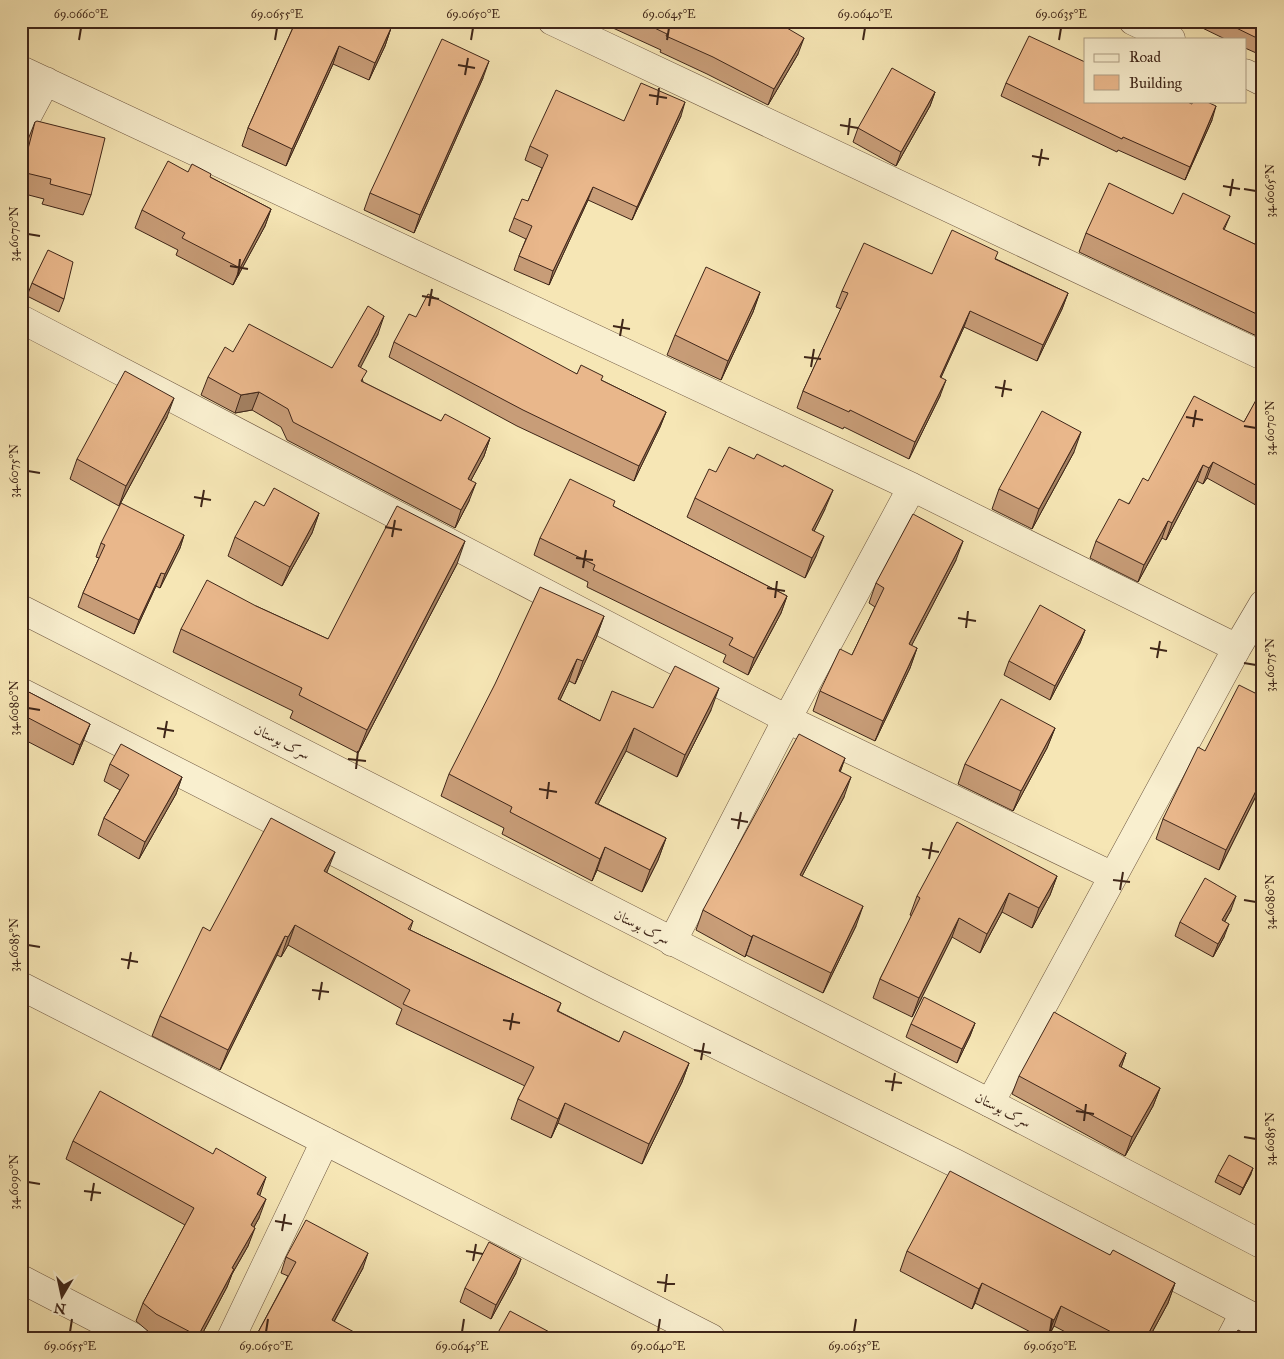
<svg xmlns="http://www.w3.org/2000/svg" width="1284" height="1359" viewBox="0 0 1284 1359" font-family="'IM FELL Great Primer',Amiri,serif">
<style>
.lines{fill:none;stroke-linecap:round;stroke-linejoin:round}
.minor-casing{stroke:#6d5640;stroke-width:29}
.tertiary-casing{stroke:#6d5640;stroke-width:29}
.minor{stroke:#f9efcf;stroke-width:28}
.tertiary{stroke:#f9efcf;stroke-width:28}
.wall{fill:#c89d78;stroke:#3f2619}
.shaded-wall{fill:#a38061;stroke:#3f2619}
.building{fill:#e9b78b;stroke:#3f2619}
.ticks{fill:none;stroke:#3f2619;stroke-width:2}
.labels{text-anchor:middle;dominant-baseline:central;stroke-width:4;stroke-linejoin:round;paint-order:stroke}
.street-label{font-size:14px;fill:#3f2619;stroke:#f9efcf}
.neatline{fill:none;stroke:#3f2619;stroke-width:2}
.ticks-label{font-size:12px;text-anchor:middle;fill:#3f2619}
</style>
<rect width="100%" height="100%" fill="#f6e6b5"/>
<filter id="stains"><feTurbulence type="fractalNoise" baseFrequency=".004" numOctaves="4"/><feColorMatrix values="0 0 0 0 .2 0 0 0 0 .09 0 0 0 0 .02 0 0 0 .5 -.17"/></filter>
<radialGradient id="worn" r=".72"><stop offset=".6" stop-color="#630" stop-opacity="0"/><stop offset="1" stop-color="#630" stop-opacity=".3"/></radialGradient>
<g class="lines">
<g class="minor-casing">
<path id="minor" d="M 552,21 L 1263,356
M 1133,21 L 1171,39
M 21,70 L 912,487 L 1237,648
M 1245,73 L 1263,82
M 21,128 L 46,81
M 21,319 L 787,719 L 1113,876
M 672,942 L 787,719 L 912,487
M 21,986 L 711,1338
M 990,1103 L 1237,648 L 1263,604
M 21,1279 L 135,1338
M 231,1338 L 325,1141
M 1231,1338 L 1244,1313"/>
</g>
<g class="tertiary-casing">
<path id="tertiary" d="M 21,609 L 990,1103 L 1263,1245
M 21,692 L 600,987 L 955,1163 L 1263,1322"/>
</g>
<use href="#minor" class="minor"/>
<use href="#tertiary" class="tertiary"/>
</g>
<path class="wall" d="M 296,21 L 391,28 L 385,46 L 369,80 L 333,64 L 286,166 L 242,146 L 248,128 Z
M 603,21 L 775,21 L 798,54 L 768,105 L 707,74 L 660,52 L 661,50 L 602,23 Z
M 1028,21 L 1036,21 L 1035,24 Z
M 1188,21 L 1263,21 L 1263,56 L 1245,48 L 1245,39 L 1225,39 Z
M 483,78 L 414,233 L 364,210 L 370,193 Z
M 1006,83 L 1085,101 L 1212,120 L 1185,180 L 1118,150 L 1117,152 L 1001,96 Z
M 935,92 L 930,106 L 896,166 L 853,142 L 858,128 Z
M 681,116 L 632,220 L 588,200 L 549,285 L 514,270 L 519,256 L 526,239 L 509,231 L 514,218 L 528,201 L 542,168 L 525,160 L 530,146 L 624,121 Z
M 35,122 L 91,195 L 83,215 L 42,204 L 44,199 L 21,193 L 21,166 L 27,142 Z
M 188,172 L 210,177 L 271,209 L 265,226 L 233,285 L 176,255 L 178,250 L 135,228 L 142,210 Z
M 1173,214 L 1230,216 L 1224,230 L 1263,248 L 1263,339 L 1079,252 L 1086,233 Z
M 996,259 L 1068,293 L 1062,309 L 1037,361 L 964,327 L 941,377 L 940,396 L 909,459 L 844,427 L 843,429 L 797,408 L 803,391 L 841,309 L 836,307 L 842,291 L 932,274 Z
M 32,283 L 64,299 L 59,312 L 27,296 Z
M 760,292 L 753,312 L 721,380 L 667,355 L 675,335 Z
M 416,317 L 577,374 L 601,380 L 666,412 L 660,427 L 634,481 L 517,426 L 389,357 L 394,342 Z
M 378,334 L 360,367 L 363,382 L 441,421 L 490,438 L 484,456 L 471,480 L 469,501 L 455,528 L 287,440 L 281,427 L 252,410 L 235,413 L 201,395 L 208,377 L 233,352 L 332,368 Z
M 1263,389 L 1263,509 L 1207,478 L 1203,484 L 1197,481 L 1166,540 L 1162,538 L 1138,582 L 1090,558 L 1096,541 L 1148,481 L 1244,422 Z
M 167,417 L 119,506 L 70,479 L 77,459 Z
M 1074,452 L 1032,529 L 992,509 L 999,489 Z
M 716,472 L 825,509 L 814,531 L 816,556 L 805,578 L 687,517 L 695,498 Z
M 264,506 L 319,513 L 312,533 L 282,586 L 228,556 L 235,537 Z
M 613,506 L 787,596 L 781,613 L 748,675 L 723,662 L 726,655 L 587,587 L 588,582 L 534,555 L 540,538 Z
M 184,535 L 180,548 L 160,588 L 156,586 L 134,634 L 78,607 L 83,593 L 99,558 L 96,557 L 101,543 Z
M 956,560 L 911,646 L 917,648 L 910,668 L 875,741 L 813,711 L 820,691 L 852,655 L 875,607 L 869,603 L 876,583 Z
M 457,564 L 358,753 L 290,718 L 293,711 L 173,652 L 181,629 L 256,606 L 328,639 Z
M 604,616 L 596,638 L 575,684 L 569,681 L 560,700 L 600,721 L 653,708 L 711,710 L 677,777 L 626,751 L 598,804 L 666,838 L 658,860 L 642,892 L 597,870 L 592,881 L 502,834 L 504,828 L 441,796 L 449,774 Z
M 1085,630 L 1080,643 L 1050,700 L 1004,675 L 1009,661 Z
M 21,688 L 90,724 L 82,744 L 73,765 L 21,738 Z
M 1263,697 L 1263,787 L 1261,786 L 1219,870 L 1156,839 L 1163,819 L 1205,751 Z
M 1055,728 L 1047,748 L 1013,811 L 958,784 L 965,764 Z
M 845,758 L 840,772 L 844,797 L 802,876 L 856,926 L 823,993 L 746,955 L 745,957 L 696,930 L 703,910 Z
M 110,764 L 182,777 L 176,794 L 139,859 L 98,835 L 104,818 L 120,790 L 104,781 Z
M 327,873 L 413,921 L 410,930 L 561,1003 L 558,1011 L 619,1042 L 689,1063 L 682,1082 L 642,1164 L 558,1123 L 551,1138 L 511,1119 L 518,1099 L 525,1086 L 396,1024 L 402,1009 L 288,945 L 281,957 L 277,955 L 220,1070 L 152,1036 L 160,1016 L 210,931 Z
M 1057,876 L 1050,895 L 1032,928 L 1002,912 L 980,953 L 952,937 L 912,1017 L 873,998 L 880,979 L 912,916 L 910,915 L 917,896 Z
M 1231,910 L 1225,921 L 1224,937 L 1213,957 L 1175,936 L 1180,922 Z
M 975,1023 L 970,1036 L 957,1063 L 906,1037 L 911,1024 Z
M 1126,1053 L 1121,1067 L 1160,1088 L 1153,1106 L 1125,1156 L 1012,1094 L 1019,1076 Z
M 73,1141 L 259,1195 L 259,1218 L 254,1227 L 248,1246 L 232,1274 L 227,1287 L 200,1338 L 160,1338 L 149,1332 L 136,1321 L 143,1303 L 185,1225 L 66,1159 Z
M 1251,1174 L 1240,1195 L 1215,1182 L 1218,1175 Z
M 907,1251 L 1110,1255 L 1175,1283 L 1168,1303 L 1149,1338 L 1077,1338 L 1054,1326 L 1048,1338 L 1042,1338 L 975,1303 L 972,1309 L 900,1271 Z
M 286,1257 L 363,1268 L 334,1322 L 255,1338 L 288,1276 L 281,1273 Z
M 516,1273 L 491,1319 L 460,1302 L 465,1288 Z"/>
<path class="shaded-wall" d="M 391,28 L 385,46 L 369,80 L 375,63 Z
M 804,38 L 798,54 L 768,105 L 774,89 Z
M 339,46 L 333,64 L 286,166 L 292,149 Z
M 489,61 L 483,78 L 414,233 L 420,215 Z
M 935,92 L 930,106 L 896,166 L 901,152 Z
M 685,102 L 681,116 L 632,220 L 637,207 Z
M 1216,106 L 1212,120 L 1185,180 L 1190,167 Z
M 593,187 L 588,200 L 549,285 L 553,271 Z
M 271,209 L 265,226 L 233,285 L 240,268 Z
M 760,292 L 753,312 L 721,380 L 728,361 Z
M 1068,293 L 1062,309 L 1037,361 L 1043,345 Z
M 970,311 L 964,327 L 934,393 L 940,377 Z
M 384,316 L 378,334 L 352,384 L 358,366 Z
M 946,380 L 940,396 L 909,459 L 915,442 Z
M 259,392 L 252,410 L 235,413 L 241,395 Z
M 174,398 L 167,417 L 119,506 L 126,486 Z
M 666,412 L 660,427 L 634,481 L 639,466 Z
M 1081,432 L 1074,452 L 1032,529 L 1039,509 Z
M 490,438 L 484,456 L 462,497 L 468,479 Z
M 28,447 L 21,465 L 21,460 Z
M 1213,462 L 1207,478 L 1203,484 L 1209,468 Z
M 1203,465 L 1197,481 L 1166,540 L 1172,523 Z
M 476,483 L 469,501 L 455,528 L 461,510 Z
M 833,490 L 825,509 L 805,550 L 812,530 Z
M 319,513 L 312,533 L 282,586 L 290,567 Z
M 1168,521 L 1162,538 L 1138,582 L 1144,565 Z
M 184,535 L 180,548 L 160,588 L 165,574 Z
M 824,536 L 816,556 L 805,578 L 812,558 Z
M 465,541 L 457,564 L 358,753 L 367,730 Z
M 963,541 L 956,560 L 902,664 L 909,644 Z
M 161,573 L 156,586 L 134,634 L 139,620 Z
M 787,596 L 781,613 L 748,675 L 754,658 Z
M 604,616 L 596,638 L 575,684 L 583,661 Z
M 1085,630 L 1080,643 L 1050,700 L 1055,686 Z
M 917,648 L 910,668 L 875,741 L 883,721 Z
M 577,659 L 569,681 L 550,721 L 558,699 Z
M 719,688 L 711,710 L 677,777 L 685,755 Z
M 90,724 L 82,744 L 73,765 L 80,745 Z
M 634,728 L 626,751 L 587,825 L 595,803 Z
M 1055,728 L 1047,748 L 1013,811 L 1021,791 Z
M 845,758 L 838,778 L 839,771 Z
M 182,777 L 176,794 L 139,859 L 145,842 Z
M 851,777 L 844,797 L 792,895 L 800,875 Z
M 1263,777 L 1263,780 L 1261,786 L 1219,870 L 1226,850 Z
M 666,838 L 658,860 L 642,892 L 650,870 Z
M 605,847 L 597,870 L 592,881 L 600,859 Z
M 335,852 L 327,872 L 317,891 L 324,871 Z
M 1057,876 L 1050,895 L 1032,928 L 1039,908 Z
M 1009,893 L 1002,912 L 980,953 L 987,934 Z
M 1236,896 L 1231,910 L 1218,933 L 1222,920 Z
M 863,906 L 856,926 L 823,993 L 831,973 Z
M 959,918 L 952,937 L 912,1017 L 919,998 Z
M 1229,924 L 1224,937 L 1213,957 L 1218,944 Z
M 295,925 L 288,945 L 281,957 L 288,937 Z
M 753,935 L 746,955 L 745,957 L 752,937 Z
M 285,936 L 277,955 L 220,1070 L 228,1050 Z
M 975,1023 L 970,1036 L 957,1063 L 962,1049 Z
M 1126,1053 L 1120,1071 L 1119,1066 Z
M 689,1063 L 682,1082 L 642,1164 L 649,1144 Z
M 1160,1088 L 1153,1106 L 1125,1156 L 1132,1137 Z
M 565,1103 L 558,1123 L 551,1138 L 558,1119 Z
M 1253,1168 L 1251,1174 L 1240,1195 L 1243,1188 Z
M 266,1177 L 260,1195 L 250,1212 L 257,1194 Z
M 266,1199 L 259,1218 L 245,1243 L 251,1225 Z
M 255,1228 L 248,1246 L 232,1274 L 227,1287 L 200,1338 L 197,1338 L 226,1284 L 232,1268 Z
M 368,1253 L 363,1268 L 326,1336 L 332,1320 Z
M 521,1259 L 516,1273 L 491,1319 L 496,1305 Z
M 982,1283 L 975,1303 L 972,1309 L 979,1289 Z
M 1175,1283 L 1168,1303 L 1149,1338 L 1146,1338 Z
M 1061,1306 L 1054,1326 L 1047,1338 L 1054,1320 Z"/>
<path class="building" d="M 296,21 L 375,21 L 391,28 L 375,63 L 339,46 L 292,149 L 248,128 Z
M 640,21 L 775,21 L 804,38 L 774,89 L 713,57 L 666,36 L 667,34 Z
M 1222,21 L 1263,21 L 1263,41 Z
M 1029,36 L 1085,62 L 1085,101 L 1185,101 L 1192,104 L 1193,101 L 1205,101 L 1216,106 L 1190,167 L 1123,137 L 1122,139 L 1006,83 Z
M 442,39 L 489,61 L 420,215 L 370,193 Z
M 892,68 L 935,92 L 901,152 L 858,128 Z
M 641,83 L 685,102 L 637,207 L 593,187 L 553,271 L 519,256 L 532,226 L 514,218 L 522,199 L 528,201 L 548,155 L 530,146 L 556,90 L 624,121 Z
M 37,121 L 105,138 L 91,195 L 50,184 L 51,179 L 22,172 L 35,122 Z
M 168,161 L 188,172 L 192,164 L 211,174 L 210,177 L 271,209 L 240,268 L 182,238 L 185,233 L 142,210 Z
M 1109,183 L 1173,214 L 1183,193 L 1230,216 L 1223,229 L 1263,248 L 1263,317 L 1086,233 Z
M 952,230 L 998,252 L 995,259 L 1068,293 L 1043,345 L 970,311 L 940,377 L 946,380 L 915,442 L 850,410 L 849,412 L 803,391 L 848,293 L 842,291 L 864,243 L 932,274 Z
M 48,250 L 73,262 L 64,299 L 32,283 Z
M 706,267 L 760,292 L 728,361 L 675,335 Z
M 428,294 L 577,374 L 581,365 L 603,376 L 601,380 L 666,412 L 639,466 L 523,410 L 394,342 L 409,314 L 416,317 Z
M 368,306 L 384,316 L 358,366 L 367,371 L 361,381 L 441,421 L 445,414 L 490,438 L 468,479 L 476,483 L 461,510 L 293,422 L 288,409 L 259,392 L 241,395 L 208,377 L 225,347 L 233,352 L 249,324 L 332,368 Z
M 125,371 L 174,398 L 126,486 L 77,459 Z
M 1262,389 L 1263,389 L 1263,489 L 1213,462 L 1209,468 L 1203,465 L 1172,523 L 1168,521 L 1144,565 L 1096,541 L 1119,499 L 1129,504 L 1143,478 L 1148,481 L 1194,396 L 1244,422 Z
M 1042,411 L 1081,432 L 1039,509 L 999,489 Z
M 21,444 L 28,447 L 21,460 Z
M 729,447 L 754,459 L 757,454 L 783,467 L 784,465 L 833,490 L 812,530 L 824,536 L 812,558 L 695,498 L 709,469 L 716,472 Z
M 570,479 L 615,501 L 613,506 L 787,596 L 754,658 L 729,645 L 733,638 L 593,570 L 595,565 L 540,538 Z
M 274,488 L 319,513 L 290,567 L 235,537 L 255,501 L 264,506 Z
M 121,503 L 184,535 L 165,574 L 161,573 L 139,620 L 83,593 L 105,545 L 101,543 Z
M 397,506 L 465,541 L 367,730 L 299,695 L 302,688 L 181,629 L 207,580 L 256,606 L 328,639 Z
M 913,514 L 963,541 L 909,644 L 917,648 L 883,721 L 820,691 L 840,649 L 852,655 L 884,588 L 876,583 Z
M 540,587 L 604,616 L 583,661 L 577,659 L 558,699 L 600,721 L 612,691 L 653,708 L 675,666 L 719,688 L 685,755 L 634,728 L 595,803 L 666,838 L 650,870 L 605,847 L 600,859 L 510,812 L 512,807 L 449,774 L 495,684 Z
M 1040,605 L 1085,630 L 1055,686 L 1009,661 Z
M 1239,685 L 1263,697 L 1263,777 L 1226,850 L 1163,819 L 1198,747 L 1205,751 Z
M 21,688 L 90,724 L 80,745 L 21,714 Z
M 1001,699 L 1055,728 L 1021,791 L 965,764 Z
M 799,734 L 845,758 L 839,771 L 851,777 L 800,875 L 863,906 L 831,973 L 753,935 L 752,937 L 703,910 Z
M 121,744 L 182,777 L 145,842 L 104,818 L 129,775 L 110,764 Z
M 271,818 L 335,852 L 324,871 L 413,921 L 408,929 L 561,1003 L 557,1011 L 619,1042 L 624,1031 L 689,1063 L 649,1144 L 565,1103 L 558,1119 L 518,1099 L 534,1067 L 403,1004 L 410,990 L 295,925 L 288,937 L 285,936 L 228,1050 L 160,1016 L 203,927 L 210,931 Z
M 957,822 L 1057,876 L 1039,908 L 1009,893 L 987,934 L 959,918 L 919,998 L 880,979 L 920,898 L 917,896 Z
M 1205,878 L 1236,896 L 1222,920 L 1229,924 L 1218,944 L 1180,922 Z
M 924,997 L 975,1023 L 962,1049 L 911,1024 Z
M 1054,1012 L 1126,1053 L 1119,1066 L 1160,1088 L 1132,1137 L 1019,1076 Z
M 100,1091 L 213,1154 L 216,1148 L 266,1177 L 257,1194 L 266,1199 L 251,1225 L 255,1228 L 232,1268 L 234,1269 L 198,1336 L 156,1314 L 143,1303 L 194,1208 L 73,1141 Z
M 1229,1155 L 1253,1168 L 1243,1188 L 1218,1175 Z
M 950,1171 L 1110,1255 L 1113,1250 L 1175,1283 L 1146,1338 L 1123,1338 L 1061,1306 L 1054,1320 L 982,1283 L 979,1289 L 907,1251 Z
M 306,1220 L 368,1253 L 332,1320 L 365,1338 L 255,1338 L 296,1262 L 286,1257 Z
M 489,1242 L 521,1259 L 496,1305 L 465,1288 Z
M 510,1311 L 555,1335 L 553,1338 L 495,1338 Z
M 1238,1330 L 1254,1338 L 1234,1338 Z"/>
<path class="ticks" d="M 79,40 L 81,28M 275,40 L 277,28M 471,40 L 473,28M 667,40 L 669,28M 863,40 L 865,28M 1059,40 L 1061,28M 458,65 L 475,68M 465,75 L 468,58M 649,95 L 667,98M 657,105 L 659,88M 840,125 L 858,128M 848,135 L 850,118M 1032,156 L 1049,159M 1039,166 L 1042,149M 1223,186 L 1240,189M 1244,189 L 1256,191M 1230,196 L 1233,179M 28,234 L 40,236M 230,266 L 248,269M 238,276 L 240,259M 422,296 L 439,299M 429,306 L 432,289M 613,326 L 630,329M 620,336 L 623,319M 804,357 L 821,359M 811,367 L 814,349M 995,387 L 1012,390M 1002,397 L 1005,380M 1186,417 L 1203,420M 1244,426 L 1256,428M 1193,427 L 1196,410M 28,471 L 40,473M 194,497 L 211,500M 201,507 L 204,490M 385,527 L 402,530M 392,537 L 395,520M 576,558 L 593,560M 583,568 L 586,550M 767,588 L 785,591M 775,598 L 777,581M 958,618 L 976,621M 966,628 L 968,611M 1150,648 L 1167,651M 1157,658 L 1160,641M 1244,663 L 1256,665M 28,708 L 40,710M 157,728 L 174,731M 164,738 L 167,721M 348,759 L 366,761M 356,769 L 358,751M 539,789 L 557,792M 547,799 L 549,782M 731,819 L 748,822M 738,829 L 741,812M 922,849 L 939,852M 929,859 L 932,842M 1113,880 L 1130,882M 1120,890 L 1123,872M 1244,900 L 1256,902M 28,945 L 40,947M 121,959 L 138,962M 128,969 L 131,952M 312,990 L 329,992M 319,1000 L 322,982M 503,1020 L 520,1023M 510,1030 L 513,1013M 694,1050 L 711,1053M 701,1060 L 704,1043M 885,1081 L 902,1083M 892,1091 L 895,1073M 1076,1111 L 1094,1114M 1084,1121 L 1086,1104M 1244,1137 L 1256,1139M 28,1182 L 40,1184M 84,1191 L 101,1193M 91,1201 L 94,1183M 275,1221 L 292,1224M 282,1231 L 285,1214M 466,1251 L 483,1254M 473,1261 L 476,1244M 657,1282 L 675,1284M 665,1292 L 667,1274M 70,1332 L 72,1319M 266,1332 L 268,1319M 462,1332 L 464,1319M 658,1332 L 660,1319M 854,1332 L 856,1319M 1050,1332 L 1052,1319"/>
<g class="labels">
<g class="street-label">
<text transform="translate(282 742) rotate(27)">سرک بوستان</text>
<text transform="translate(642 927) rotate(27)">سرک بوستان</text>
<text transform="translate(1003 1110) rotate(27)">سرک بوستان</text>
</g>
</g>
<rect width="1284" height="1359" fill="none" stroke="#f6e6b5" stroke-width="55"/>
<rect x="1084" y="38" width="162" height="65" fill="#f9efcf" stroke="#af9f86"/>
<rect x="1094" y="54" width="25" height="8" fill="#f9efcf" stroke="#af9f86"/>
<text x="1129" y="62" font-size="15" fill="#3f2619">Road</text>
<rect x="1094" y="75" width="25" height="15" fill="#e9b78b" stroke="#af9f86"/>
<text x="1129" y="88" font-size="15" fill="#3f2619">Building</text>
<g transform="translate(62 1296) rotate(189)" stroke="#f9efcf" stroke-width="4" paint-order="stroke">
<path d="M0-4L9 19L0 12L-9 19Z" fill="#3f2619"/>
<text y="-8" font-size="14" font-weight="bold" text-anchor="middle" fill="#3f2619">N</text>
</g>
<rect x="28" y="28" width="1228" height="1304" class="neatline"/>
<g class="ticks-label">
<text x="81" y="18">69.0660°E</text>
<text x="277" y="18">69.0655°E</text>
<text x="473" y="18">69.0650°E</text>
<text x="669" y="18">69.0645°E</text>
<text x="865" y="18">69.0640°E</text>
<text x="1061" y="18">69.0635°E</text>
<text transform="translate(1270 191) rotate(-90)" y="4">34.6065°N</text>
<text transform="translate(14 234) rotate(-90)" y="4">34.6070°N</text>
<text transform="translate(1270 428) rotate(-90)" y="4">34.6070°N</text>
<text transform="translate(14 471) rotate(-90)" y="4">34.6075°N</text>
<text transform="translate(1270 665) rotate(-90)" y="4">34.6075°N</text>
<text transform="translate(14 708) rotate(-90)" y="4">34.6080°N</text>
<text transform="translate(1270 902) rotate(-90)" y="4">34.6080°N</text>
<text transform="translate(14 945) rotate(-90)" y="4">34.6085°N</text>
<text transform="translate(1270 1139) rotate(-90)" y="4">34.6085°N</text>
<text transform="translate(14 1182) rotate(-90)" y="4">34.6090°N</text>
<text x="70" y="1350">69.0655°E</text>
<text x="266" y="1350">69.0650°E</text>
<text x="462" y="1350">69.0645°E</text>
<text x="658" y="1350">69.0640°E</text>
<text x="854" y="1350">69.0635°E</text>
<text x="1050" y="1350">69.0630°E</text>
</g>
<rect width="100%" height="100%" filter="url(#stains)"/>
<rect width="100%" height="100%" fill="url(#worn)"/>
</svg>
